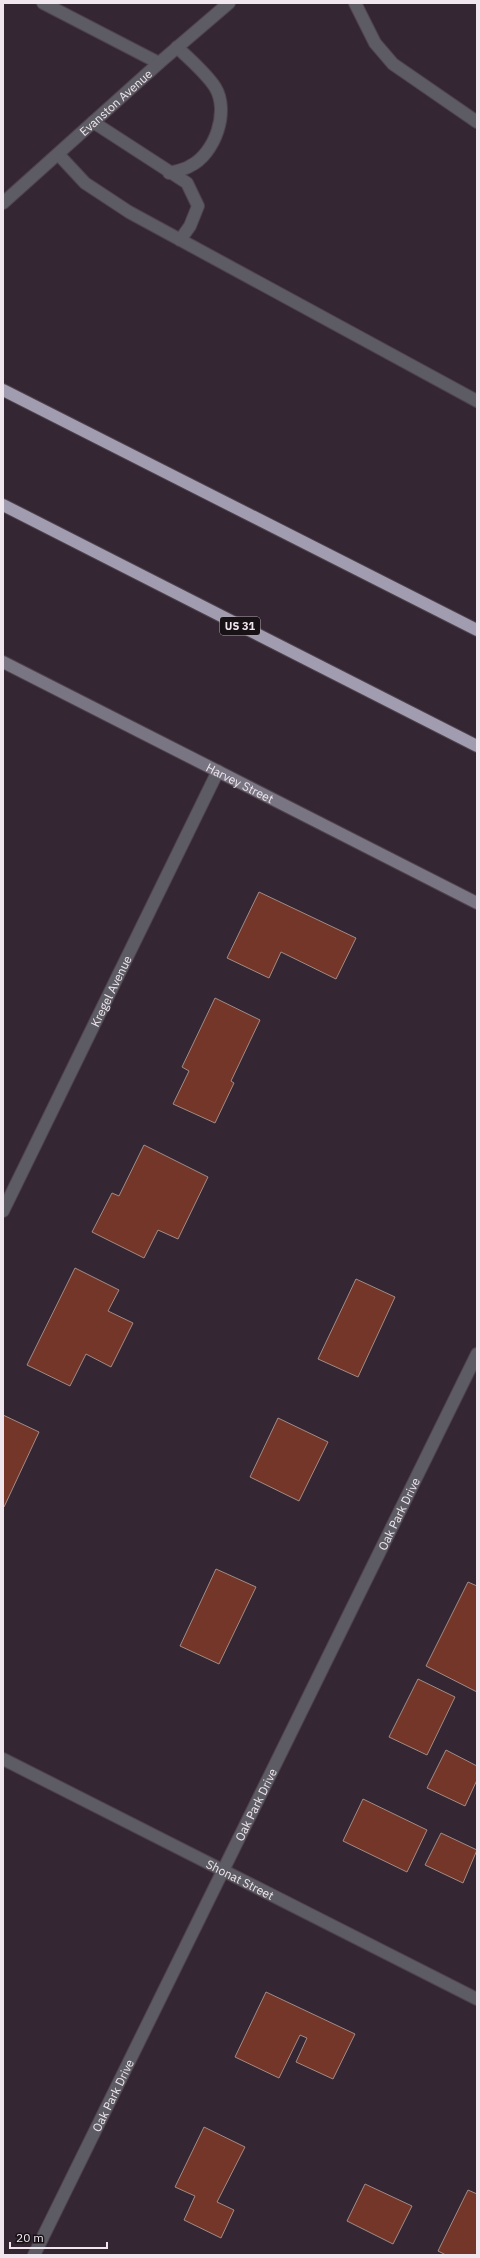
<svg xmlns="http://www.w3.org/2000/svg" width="480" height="2258" viewBox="0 0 480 2258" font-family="'IBM Plex Sans',sans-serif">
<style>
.building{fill:#743628;stroke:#a28b86}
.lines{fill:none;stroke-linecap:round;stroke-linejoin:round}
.lane-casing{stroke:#4e424d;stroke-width:14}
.street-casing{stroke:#4e424d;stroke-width:14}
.secondary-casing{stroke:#4e424d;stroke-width:14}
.highway-casing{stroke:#4e424d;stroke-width:14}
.lane{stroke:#5d5b63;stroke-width:12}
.street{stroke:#5d5b63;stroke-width:12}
.secondary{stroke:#797582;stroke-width:12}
.highway{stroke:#a19caf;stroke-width:12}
.labels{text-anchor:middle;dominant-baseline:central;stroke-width:3.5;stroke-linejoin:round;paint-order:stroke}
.shield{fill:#181217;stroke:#aea6ae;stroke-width:1}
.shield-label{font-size:11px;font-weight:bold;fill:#efe6ee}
.street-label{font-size:12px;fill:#efe6ee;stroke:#181217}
</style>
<rect width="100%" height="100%" fill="#342733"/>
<path class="building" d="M 259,892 L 356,938 L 336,979 L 281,952 L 269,978 L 227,958 Z
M 215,998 L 260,1020 L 231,1081 L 234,1083 L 215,1123 L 173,1104 L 189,1071 L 182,1067 Z
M 144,1145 L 208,1177 L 178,1239 L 158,1230 L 144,1258 L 92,1232 L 112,1193 L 119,1196 Z
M 75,1268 L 119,1290 L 108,1311 L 133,1323 L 111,1367 L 86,1354 L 70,1386 L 27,1365 Z
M 356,1279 L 395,1297 L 358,1377 L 318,1359 Z
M 3,1415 L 39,1432 L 4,1507 L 3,1507 Z
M 278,1418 L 328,1442 L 299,1501 L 250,1477 Z
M 216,1569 L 256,1587 L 219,1664 L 180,1646 Z
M 468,1582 L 477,1586 L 477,1692 L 426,1666 Z
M 418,1679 L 455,1697 L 427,1755 L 389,1737 Z
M 446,1750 L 477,1766 L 477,1780 L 465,1806 L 427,1788 Z
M 363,1799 L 427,1830 L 407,1872 L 343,1841 Z
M 441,1833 L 477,1850 L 463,1883 L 425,1865 Z
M 266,1992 L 355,2034 L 333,2079 L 296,2062 L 307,2038 L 300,2035 L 279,2078 L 235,2057 Z
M 204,2127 L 245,2147 L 217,2202 L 234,2210 L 221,2238 L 184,2220 L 195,2196 L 175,2187 Z
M 365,2184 L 412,2206 L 393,2244 L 347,2221 Z
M 468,2190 L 477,2194 L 477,2255 L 446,2255 L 438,2251 Z"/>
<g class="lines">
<g class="lane-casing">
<path id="lane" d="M 355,3 L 375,43 L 393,64 L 477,122
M 93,122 L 187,183 L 198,206 L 190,226 L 180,240
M 58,154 L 85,183 L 129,212 L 477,401
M 169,173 C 176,171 184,170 190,166 C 215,154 230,111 215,87 C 205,72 190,60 177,47"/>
</g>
<g class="street-casing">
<g id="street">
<path d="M 43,3 L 159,63"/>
<path id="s1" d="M 3,203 L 159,63 L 229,3"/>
<path id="s2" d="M 3,1211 L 218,771"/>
<path id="s3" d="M 3,1759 L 477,1999"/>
<path id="s4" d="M 34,2255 L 477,1354"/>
</g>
</g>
<g class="secondary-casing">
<g id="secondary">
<path id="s5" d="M 3,662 L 477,903"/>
</g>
</g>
<g class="highway-casing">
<path id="highway" d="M 3,390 L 477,630
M 3,505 L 477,746"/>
</g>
<use href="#lane" class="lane"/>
<use href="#street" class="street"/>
<use href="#secondary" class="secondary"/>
<use href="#highway" class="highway"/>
</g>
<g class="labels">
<rect class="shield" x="220" y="617" width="40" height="18" rx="3"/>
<g class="shield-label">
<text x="240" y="626">US 31</text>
</g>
<g class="street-label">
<text stroke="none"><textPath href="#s1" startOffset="151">Evanston Avenue</textPath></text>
<text stroke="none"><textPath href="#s5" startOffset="266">Harvey Street</textPath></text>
<text stroke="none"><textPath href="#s2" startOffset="245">Kregel Avenue</textPath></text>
<text stroke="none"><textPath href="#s4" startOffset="826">Oak Park Drive</textPath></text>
<text stroke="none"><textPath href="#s4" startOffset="502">Oak Park Drive</textPath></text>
<text stroke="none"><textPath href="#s3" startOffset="266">Shonat Street</textPath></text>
<text stroke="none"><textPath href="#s4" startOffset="178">Oak Park Drive</textPath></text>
</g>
</g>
<rect width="480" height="2258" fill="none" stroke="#efe6ee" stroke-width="8"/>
<path d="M10 2242v6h97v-6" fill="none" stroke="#efe6ee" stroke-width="2"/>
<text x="16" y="2242" font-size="12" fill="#efe6ee" stroke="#181217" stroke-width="3" paint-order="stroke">20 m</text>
</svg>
